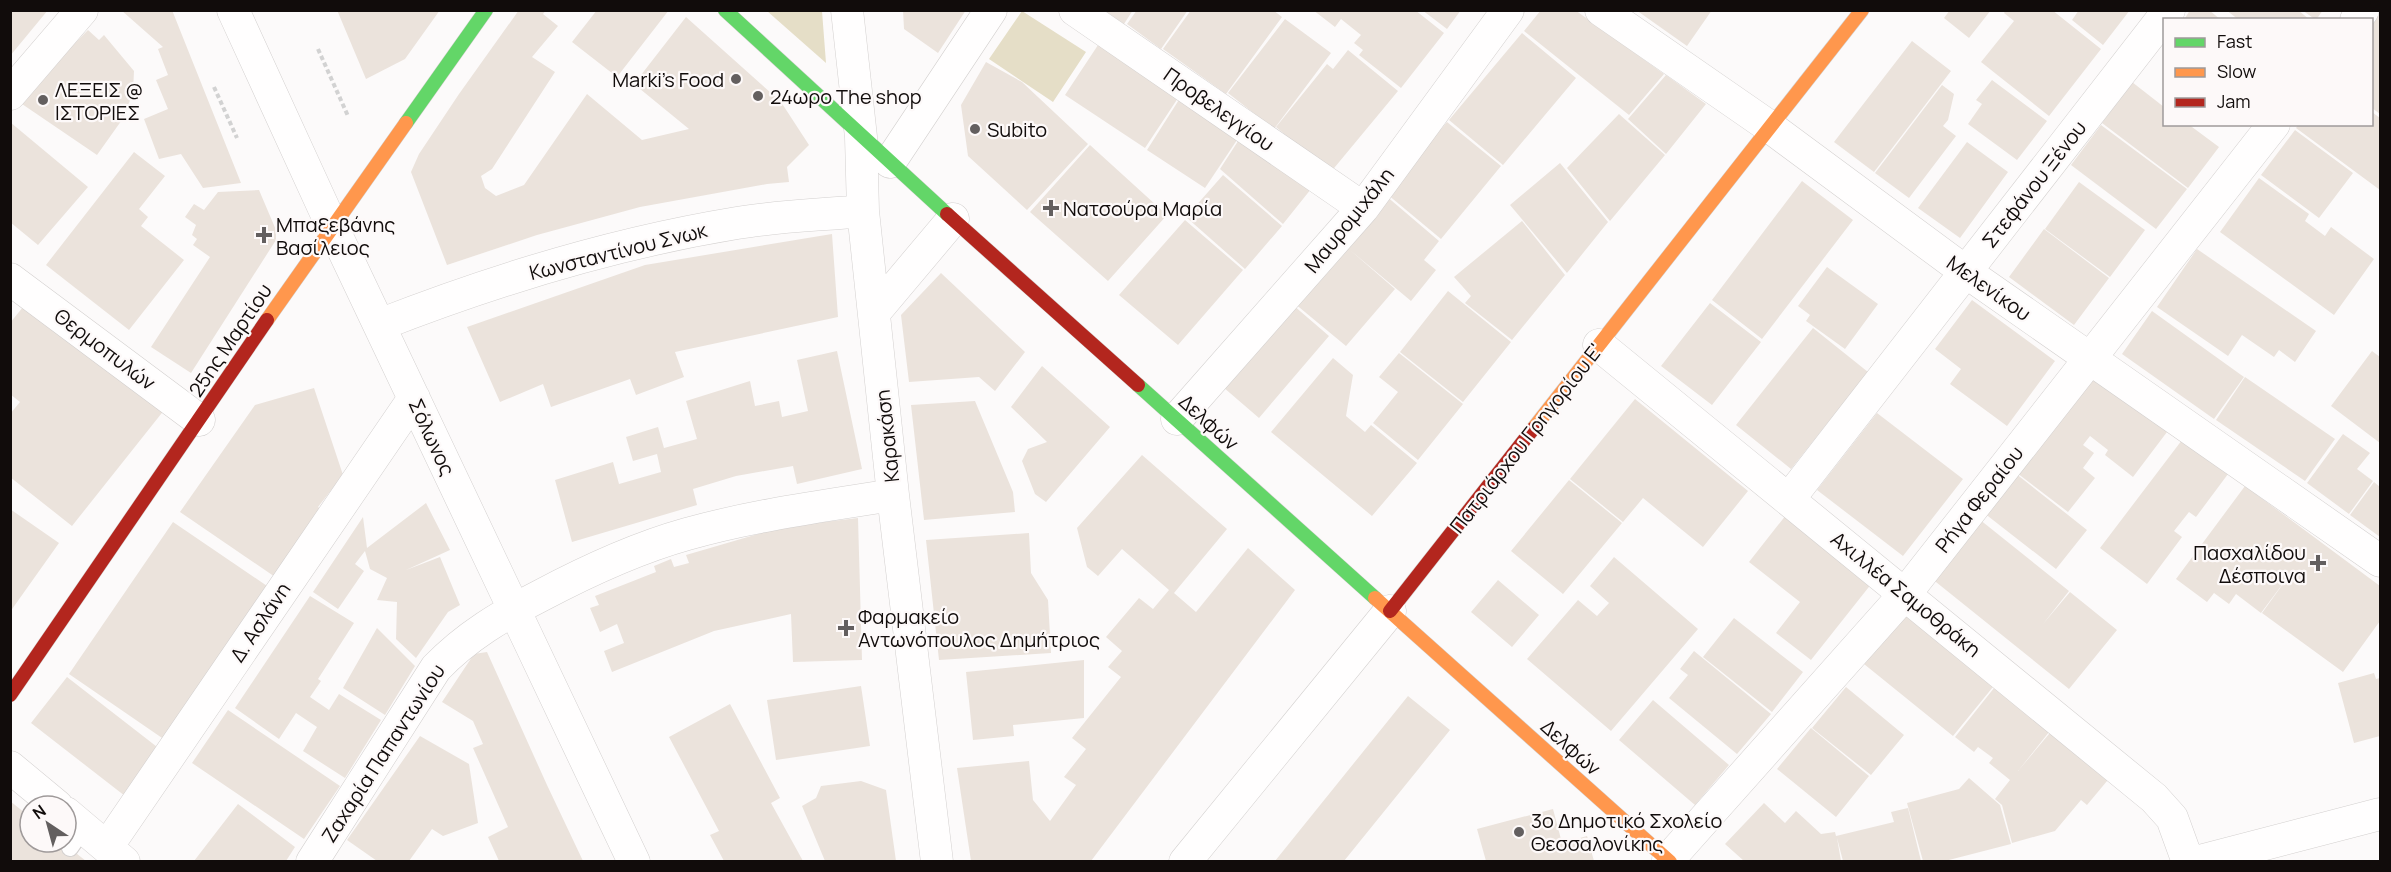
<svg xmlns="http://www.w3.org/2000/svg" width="2391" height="872" viewBox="0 0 2391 872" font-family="Manrope,sans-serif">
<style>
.green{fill:#e5dec7}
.building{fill:#ebe3dc}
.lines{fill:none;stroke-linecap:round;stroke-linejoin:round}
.lane-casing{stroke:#d3d0cf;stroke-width:18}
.street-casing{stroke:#d3d0cf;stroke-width:33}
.fast-casing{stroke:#d3d0cf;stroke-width:15}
.slow-casing{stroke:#d3d0cf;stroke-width:15}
.jam-casing{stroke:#d3d0cf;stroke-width:15}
.path{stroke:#d2d2d2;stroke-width:4;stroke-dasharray:4.5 3;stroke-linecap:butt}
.lane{stroke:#fffefe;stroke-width:16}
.street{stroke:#fffefe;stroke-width:32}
.fast{stroke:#63d668;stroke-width:14}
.slow{stroke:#ff974d;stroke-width:14}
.jam{stroke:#b3261e;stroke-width:14}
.poi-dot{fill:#635f5f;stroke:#fdf9f9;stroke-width:2}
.labels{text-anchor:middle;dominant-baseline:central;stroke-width:4.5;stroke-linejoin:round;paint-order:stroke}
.poi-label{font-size:20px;fill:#110c0b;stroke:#fdf9f9;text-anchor:start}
.street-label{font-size:20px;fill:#110c0b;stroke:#fdf9f9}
</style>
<rect width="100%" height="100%" fill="#fcfafa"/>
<path class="green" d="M 767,11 L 822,11 L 826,63 Z
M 1022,11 L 1086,52 L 1053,102 L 989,59 Z"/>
<path class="building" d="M 10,10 L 48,10 L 10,56 Z
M 121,10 L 172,10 L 241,183 L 203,188 L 181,154 L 159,159 L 144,119 L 168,109 L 156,80 L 168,75 L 158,49 L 163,47 Z
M 337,10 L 440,10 L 405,59 L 366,79 Z
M 519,10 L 546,10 L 543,14 L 558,26 L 532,57 L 555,72 L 492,169 L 481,176 L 485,188 L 496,196 L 524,185 L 587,94 L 642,140 L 689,129 L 634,84 L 686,17 L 781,102 L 809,145 L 787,167 L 789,182 L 767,184 L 640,207 L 537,235 L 447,265 L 411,172 L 419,154 L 459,94 Z
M 597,10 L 669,10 L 617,77 L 572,42 Z
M 903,10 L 966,10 L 938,53 L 904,29 Z
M 1104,10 L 1133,10 L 1124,24 Z
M 1137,10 L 1188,10 L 1161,49 L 1127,24 Z
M 1191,10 L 1273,10 L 1282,17 L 1226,94 L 1163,49 Z
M 1313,10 L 1415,10 L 1444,33 L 1401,88 L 1359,55 L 1363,50 L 1354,43 L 1361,35 L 1341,19 L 1335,27 Z
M 1422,10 L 1461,10 L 1447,29 Z
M 1541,10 L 1575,10 L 1664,74 L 1629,115 L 1524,31 Z
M 1636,10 L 1712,10 L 1687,46 Z
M 1950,10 L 1991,10 L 1969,38 L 1944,18 Z
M 2006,10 L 2052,10 L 2101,49 L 2049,116 L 1981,62 L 2014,21 L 2004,13 Z
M 2079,10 L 2130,10 L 2103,45 L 2072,20 Z
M 2190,10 L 2209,10 L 2221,20 L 2184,20 Z
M 2226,10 L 2298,10 L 2310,20 L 2239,20 Z
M 2302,10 L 2323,10 L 2316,20 Z
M 2380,13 L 2380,114 L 2372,108 L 2372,26 Z
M 1285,19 L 1331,53 L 1274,129 L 1228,93 Z
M 88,30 L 99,40 L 104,35 L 134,71 L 133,92 L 124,117 L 97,155 L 22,104 L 54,64 Z
M 1522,33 L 1576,78 L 1503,165 L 1449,120 Z
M 1912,41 L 1951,71 L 1874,172 L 1834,142 Z
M 1100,42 L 1180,95 L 1145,148 L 1065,95 Z
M 1348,50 L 1398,91 L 1330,173 L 1276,127 L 1327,64 L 1333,69 Z
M 986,62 L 1022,82 L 1088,144 L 1027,210 L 968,156 L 961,105 Z
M 1666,75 L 1706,104 L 1666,154 L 1628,119 Z
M 1992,80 L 2047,121 L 2017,160 L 1968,124 L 1982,104 L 1976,100 Z
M 2132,82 L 2164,107 L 2164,124 L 2188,124 L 2219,147 L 2188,188 L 2102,123 Z
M 1942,85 L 1954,94 L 1948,120 L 1943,126 L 1956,136 L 1909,198 L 1875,173 Z
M 1182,95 L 1241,134 L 1205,188 L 1147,150 Z
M 2372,112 L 2380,118 L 2380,190 L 2296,128 L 2299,124 L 2372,124 Z
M 1619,114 L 1665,155 L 1610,221 L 1567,168 Z
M 10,122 L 88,187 L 38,245 L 10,222 Z
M 1447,122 L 1501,166 L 1441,239 L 1387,194 Z
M 2101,125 L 2187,189 L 2156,229 L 2071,165 Z
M 2295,130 L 2353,173 L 2319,218 L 2261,175 Z
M 1242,135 L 1315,184 L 1283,224 L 1220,169 Z
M 1967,142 L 2008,172 L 1960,238 L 1918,208 Z
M 1090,145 L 1167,215 L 1108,281 L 1030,212 Z
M 134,152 L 165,176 L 139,209 L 148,217 L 141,226 L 184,260 L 129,330 L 46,265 Z
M 1560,163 L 1608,222 L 1567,273 L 1510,205 Z
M 1223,175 L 1282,226 L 1245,269 L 1186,217 Z
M 2259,178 L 2309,214 L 2305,221 L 2325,236 L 2331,227 L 2374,259 L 2334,315 L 2220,232 Z
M 1802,181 L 1853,220 L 1762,339 L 1712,300 Z
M 2079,182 L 2145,230 L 2110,277 L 2045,229 Z
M 259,190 L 276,230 L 276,240 L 191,373 L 151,347 L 210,257 L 193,245 L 197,239 L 192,235 L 196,225 L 185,217 L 194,204 L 204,210 L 218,192 Z
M 1385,195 L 1439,241 L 1424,260 L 1436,270 L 1411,301 L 1350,250 L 1395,289 L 1346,346 L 1294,303 Z
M 1185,220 L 1243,270 L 1178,345 L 1119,295 Z
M 1522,221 L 1565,275 L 1512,340 L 1465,303 L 1471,296 L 1454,277 Z
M 2044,229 L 2109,278 L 2074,325 L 2009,277 Z
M 832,234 L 838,317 L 675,352 L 684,377 L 636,395 L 630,379 L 551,407 L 543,384 L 500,402 L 467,327 L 645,265 Z
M 2197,249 L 2316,331 L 2295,362 L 2279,350 L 2274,357 L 2242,335 L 2228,356 L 2157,307 Z
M 1827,267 L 1878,304 L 1845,349 L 1806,321 L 1810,315 L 1798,306 Z
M 941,273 L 1025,352 L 995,391 L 979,377 L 909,382 L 901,315 Z
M 1448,291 L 1511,342 L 1463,402 L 1400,352 Z
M 1972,300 L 2055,361 L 2007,426 L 1950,384 L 1961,369 L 1935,349 Z
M 1710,303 L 1761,342 L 1712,405 L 1661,366 Z
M 1293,305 L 1329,336 L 1259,418 L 1223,387 Z
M 23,307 L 53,331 L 58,325 L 165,409 L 72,526 L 10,477 L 10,414 L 20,402 L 10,394 L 10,323 Z
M 2152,311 L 2244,377 L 2214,419 L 2122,354 Z
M 1813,328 L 1868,372 L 1791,469 L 1736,425 Z
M 837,351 L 862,469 L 797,484 L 793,466 L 736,476 L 693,489 L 697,505 L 572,542 L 555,480 L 613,462 L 619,484 L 661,472 L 657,454 L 633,461 L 626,437 L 658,427 L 664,448 L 697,439 L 686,401 L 750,381 L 755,406 L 779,401 L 782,417 L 808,411 L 797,360 Z
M 2372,351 L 2380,357 L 2380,443 L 2331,406 Z
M 1399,353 L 1463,404 L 1418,460 L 1373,423 L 1398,392 L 1379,377 Z
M 1333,358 L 1353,375 L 1346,416 L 1365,432 L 1371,425 L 1417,463 L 1372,516 L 1271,432 Z
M 1042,366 L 1110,427 L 1046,502 L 1035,494 L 1022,461 L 1028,449 L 1047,442 L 1011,407 Z
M 2093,374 L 2167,432 L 2133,477 L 2105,455 L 2108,450 L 2090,436 L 2083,445 L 2094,453 L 2083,468 L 2095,478 L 2068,512 L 2017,473 Z
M 2245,377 L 2335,439 L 2305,481 L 2216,420 Z
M 314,388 L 343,475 L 318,507 L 324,512 L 278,579 L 180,512 L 255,405 Z
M 1635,399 L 1748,491 L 1703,547 L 1643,498 L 1623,522 L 1570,479 Z
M 975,401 L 1013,492 L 1015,512 L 924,520 L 911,405 Z
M 1877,413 L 1963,479 L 1903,556 L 1817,490 Z
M 2343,434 L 2370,453 L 2357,469 L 2373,481 L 2349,514 L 2307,483 Z
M 2182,440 L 2228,474 L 2196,517 L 2189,512 L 2174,531 L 2182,537 L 2147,584 L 2100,548 Z
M 1142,455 L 1227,529 L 1174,593 L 1196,612 L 1248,548 L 1295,590 L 1091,861 L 971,861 L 957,768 L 1029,761 L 1033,800 L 1050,821 L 1076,785 L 1064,777 L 1086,749 L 1072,738 L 1121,677 L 1108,667 L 1122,651 L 1106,637 L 1139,598 L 1153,609 L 1169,590 L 1122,549 L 1098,576 L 1087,567 L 1077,528 Z
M 2015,473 L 2087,530 L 2056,569 L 1984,513 Z
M 1569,480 L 1622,523 L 1563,594 L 1511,551 Z
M 2374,482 L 2380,487 L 2380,537 L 2350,515 Z
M 2245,486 L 2380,586 L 2380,621 L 2343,672 L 2262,613 L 2296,566 L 2261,613 L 2236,594 L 2229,604 L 2214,593 L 2207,602 L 2176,579 Z
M 426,503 L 450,550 L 406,570 L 440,557 L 460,605 L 448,612 L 416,658 L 396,639 L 397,602 L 377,600 L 387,578 L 370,569 L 365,551 L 355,564 L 364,571 L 338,609 L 313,592 L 363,517 L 367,548 Z
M 10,509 L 59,543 L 10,612 Z
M 1786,515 L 1872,583 L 1811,660 L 1776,633 L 1800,602 L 1749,562 Z
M 858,518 L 862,660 L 793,662 L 791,614 L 714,631 L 612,672 L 604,651 L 624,643 L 617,624 L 600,632 L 590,608 L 599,605 L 595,596 L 656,572 L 654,566 L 671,559 L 674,567 L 689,563 L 686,555 L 782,527 Z
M 1979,519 L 2069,591 L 2043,624 L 2070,592 L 2117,630 L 2069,689 L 1931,578 Z
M 173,522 L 270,588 L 165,740 L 69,674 Z
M 1029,533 L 1031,573 L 1048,600 L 1051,653 L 939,660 L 926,540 Z
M 1614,557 L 1698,629 L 1611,731 L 1527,659 L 1578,600 L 1597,616 L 1609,603 L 1590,586 Z
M 1498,580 L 1539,615 L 1512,647 L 1471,612 Z
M 310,596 L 354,623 L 318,679 L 321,681 L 310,697 L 329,710 L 339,694 L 381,720 L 345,778 L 303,751 L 317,727 L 296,713 L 279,739 L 235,708 Z
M 1907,610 L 1997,682 L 1953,736 L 1864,664 Z
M 1734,618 L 1803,672 L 1772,712 L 1703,657 Z
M 377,628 L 415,666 L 385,715 L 343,688 Z
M 1694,651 L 1771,714 L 1737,754 L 1669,698 L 1688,675 L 1680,669 Z
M 487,652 L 547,785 L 583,861 L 499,861 L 488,837 L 508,827 L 473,748 L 483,744 L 473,721 L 442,702 L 474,654 Z
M 1084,660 L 1084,718 L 1013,725 L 1014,736 L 973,740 L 966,672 Z
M 2374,673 L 2376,679 L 2380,678 L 2380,736 L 2354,743 L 2338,683 Z
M 67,677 L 161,750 L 125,796 L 31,723 Z
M 1998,683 L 2053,727 L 2018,771 L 2054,728 L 2112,775 L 2087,805 L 2081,800 L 2055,831 L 2012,843 L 2002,805 L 1995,799 L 2010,780 L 1989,763 L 1993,758 L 1978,747 L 1974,752 L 1955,737 Z
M 861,686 L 870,746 L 776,760 L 767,700 Z
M 1846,687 L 1904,735 L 1871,775 L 1812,728 Z
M 1408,696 L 1450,730 L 1344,861 L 1275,861 Z
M 1653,700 L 1729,765 L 1695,805 L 1619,740 Z
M 730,704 L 780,798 L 771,803 L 803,861 L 724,861 L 710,835 L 719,831 L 669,737 Z
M 228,710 L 340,786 L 304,839 L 192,763 Z
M 1811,728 L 1869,776 L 1836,817 L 1777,769 Z
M 420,736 L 469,764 L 478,823 L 443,836 L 432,829 L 409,861 L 377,861 L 347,840 Z
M 1969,778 L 2000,805 L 2011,844 L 1945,861 L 1923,861 L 1907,803 L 1959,789 Z
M 861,781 L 886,790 L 896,861 L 825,861 L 802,806 L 816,798 L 821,786 Z
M 10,801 L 30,817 L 30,842 L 62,842 L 86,861 L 10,861 Z
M 1764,803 L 1785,823 L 1796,811 L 1821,834 L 1835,832 L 1836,836 L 1894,822 L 1891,812 L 1908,808 L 1921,861 L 1843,861 L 1837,838 L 1841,861 L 1744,861 L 1725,844 Z
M 238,804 L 295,847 L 286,861 L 194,861 Z
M 1553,809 L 1562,843 L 1587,836 L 1594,861 L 1486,861 L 1477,829 Z"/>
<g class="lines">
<g class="lane-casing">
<path id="lane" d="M 70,848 L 84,828"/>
</g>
<g class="street-casing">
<path id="street" d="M 233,10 L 332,226 L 634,862
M 847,10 L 861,137 L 863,211 L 893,495 L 937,862
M 1075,10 L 1363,208
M 1601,10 L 1770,127 L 1966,272 L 2380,561
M 2356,20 L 2363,10
M 10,94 L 82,10
M 890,162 L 991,10
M 10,279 L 199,420
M 874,313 L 953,219
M 379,325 C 494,280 615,243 737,223 C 778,216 821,215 863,211
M 1599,345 L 2154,798 L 2172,818 L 2188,862
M 1177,419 L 1363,208 L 1508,10
M 1789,499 L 2169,10
M 10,767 L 57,806
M 66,813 L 124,862
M 107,847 L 414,398
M 1668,860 L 1905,594 L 2274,124
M 312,862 L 436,668 C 467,636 501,616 540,596 C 587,571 637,548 687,534 C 754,515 824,506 893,495
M 1185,862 L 1390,611
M 2196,862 L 2380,814"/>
</g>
<g class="fast-casing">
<path id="fast" d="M 725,10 L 947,214
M 406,123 L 486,10
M 1138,385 L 1375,598"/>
</g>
<g class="slow-casing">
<path id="slow" d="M 267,320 L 406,123
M 1533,429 L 1862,10
M 1375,598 L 1670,862"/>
</g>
<g class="jam-casing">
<path id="jam" d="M 947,214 L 1138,385
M 1390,611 L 1533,429
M 10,695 L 267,320"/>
</g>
<path class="path" d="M 318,49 L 348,116
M 214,87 L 237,138"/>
<use href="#lane" class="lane"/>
<use href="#street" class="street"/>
<use href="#fast" class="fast"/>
<use href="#slow" class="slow"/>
<use href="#jam" class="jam"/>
</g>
<g class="poi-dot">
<circle cx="736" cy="79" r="6"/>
<circle cx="758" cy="96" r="6"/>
<circle cx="43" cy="100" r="6"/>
<circle cx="975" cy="129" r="6"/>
<path d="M1048 199h6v6h6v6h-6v6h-6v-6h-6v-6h6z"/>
<path d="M261 226h6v6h6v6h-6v6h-6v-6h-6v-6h6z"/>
<path d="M2315 554h6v6h6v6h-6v6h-6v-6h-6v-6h6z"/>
<path d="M843 619h6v6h6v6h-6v6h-6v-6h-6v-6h6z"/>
<circle cx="1519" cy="832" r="6"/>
</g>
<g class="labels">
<g class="poi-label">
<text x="724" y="79" text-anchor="end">Marki's Food</text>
<text x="55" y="89">ΛΕΞΕΙΣ @<tspan x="55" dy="23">ΙΣΤΟΡΙΕΣ</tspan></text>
<text x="770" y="96">24ωρο The shop</text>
<text x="987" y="129">Subito</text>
<text x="1063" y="208">Νατσούρα Μαρία</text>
<text x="276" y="224">Μπαξεβάνης<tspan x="276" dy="23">Βασίλειος</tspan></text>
<text x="2306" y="552" text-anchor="end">Πασχαλίδου<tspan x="2306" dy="23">Δέσποινα</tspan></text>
<text x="858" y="616">Φαρμακείο<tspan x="858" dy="23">Αντωνόπουλος Δημήτριος</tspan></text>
<text x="1531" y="820">3ο Δημοτικό Σχολείο<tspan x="1531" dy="23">Θεσσαλονίκης</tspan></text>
</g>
<g class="street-label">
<text transform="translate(1219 109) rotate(35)">Προβελεγγίου</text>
<text transform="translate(2034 184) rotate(-52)">Στεφάνου Ξένου</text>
<text transform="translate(1349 220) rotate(-51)">Μαυρομιχάλη</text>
<text transform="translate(618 251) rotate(-14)">Κωνσταντίνου Σνωκ</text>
<text transform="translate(1989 288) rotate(35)">Μελενίκου</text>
<text transform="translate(230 340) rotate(-56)">25ης Μαρτίου</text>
<text transform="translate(105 349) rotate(37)">Θερμοπυλών</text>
<text transform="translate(1209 422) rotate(42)">Δελφών</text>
<text transform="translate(887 436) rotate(-96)">Καρακάση</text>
<text transform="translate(432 437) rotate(65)">Σόλωνος</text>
<text transform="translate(1526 438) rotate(-52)">Πατριάρχου Γρηγορίου Ε'</text>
<text transform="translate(1979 499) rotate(-52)">Ρήγα Φεραίου</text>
<text transform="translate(1906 594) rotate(39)">Αχιλλέα Σαμοθράκη</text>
<text transform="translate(260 622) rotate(-56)">Δ. Ασλάνη</text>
<text transform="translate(1571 747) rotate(42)">Δελφών</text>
<text transform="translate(383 753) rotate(-57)">Ζαχαρία Παπαντωνίου</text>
</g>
</g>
<rect width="2391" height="872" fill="none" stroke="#110c0b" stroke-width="24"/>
<rect x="2163" y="18" width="210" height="108" fill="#fdf9f9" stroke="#9f9a9a" stroke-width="1.5"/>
<rect x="2175" y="38" width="30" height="9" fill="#63d668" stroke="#9f9a9a" stroke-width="1.5"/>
<text x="2217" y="48" font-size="18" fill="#110c0b">Fast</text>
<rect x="2175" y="68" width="30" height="9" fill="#ff974d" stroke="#9f9a9a" stroke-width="1.5"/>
<text x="2217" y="78" font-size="18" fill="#110c0b">Slow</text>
<rect x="2175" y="98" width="30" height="9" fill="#b3261e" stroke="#9f9a9a" stroke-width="1.5"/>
<text x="2217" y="108" font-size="18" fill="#110c0b">Jam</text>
<g transform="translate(48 824) rotate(324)"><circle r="28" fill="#fdf9f9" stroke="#9f9a9a" stroke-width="1.5"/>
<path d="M0-4.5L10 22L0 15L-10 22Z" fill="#635f5f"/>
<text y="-9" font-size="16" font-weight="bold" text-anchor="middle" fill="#110c0b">N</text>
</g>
</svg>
